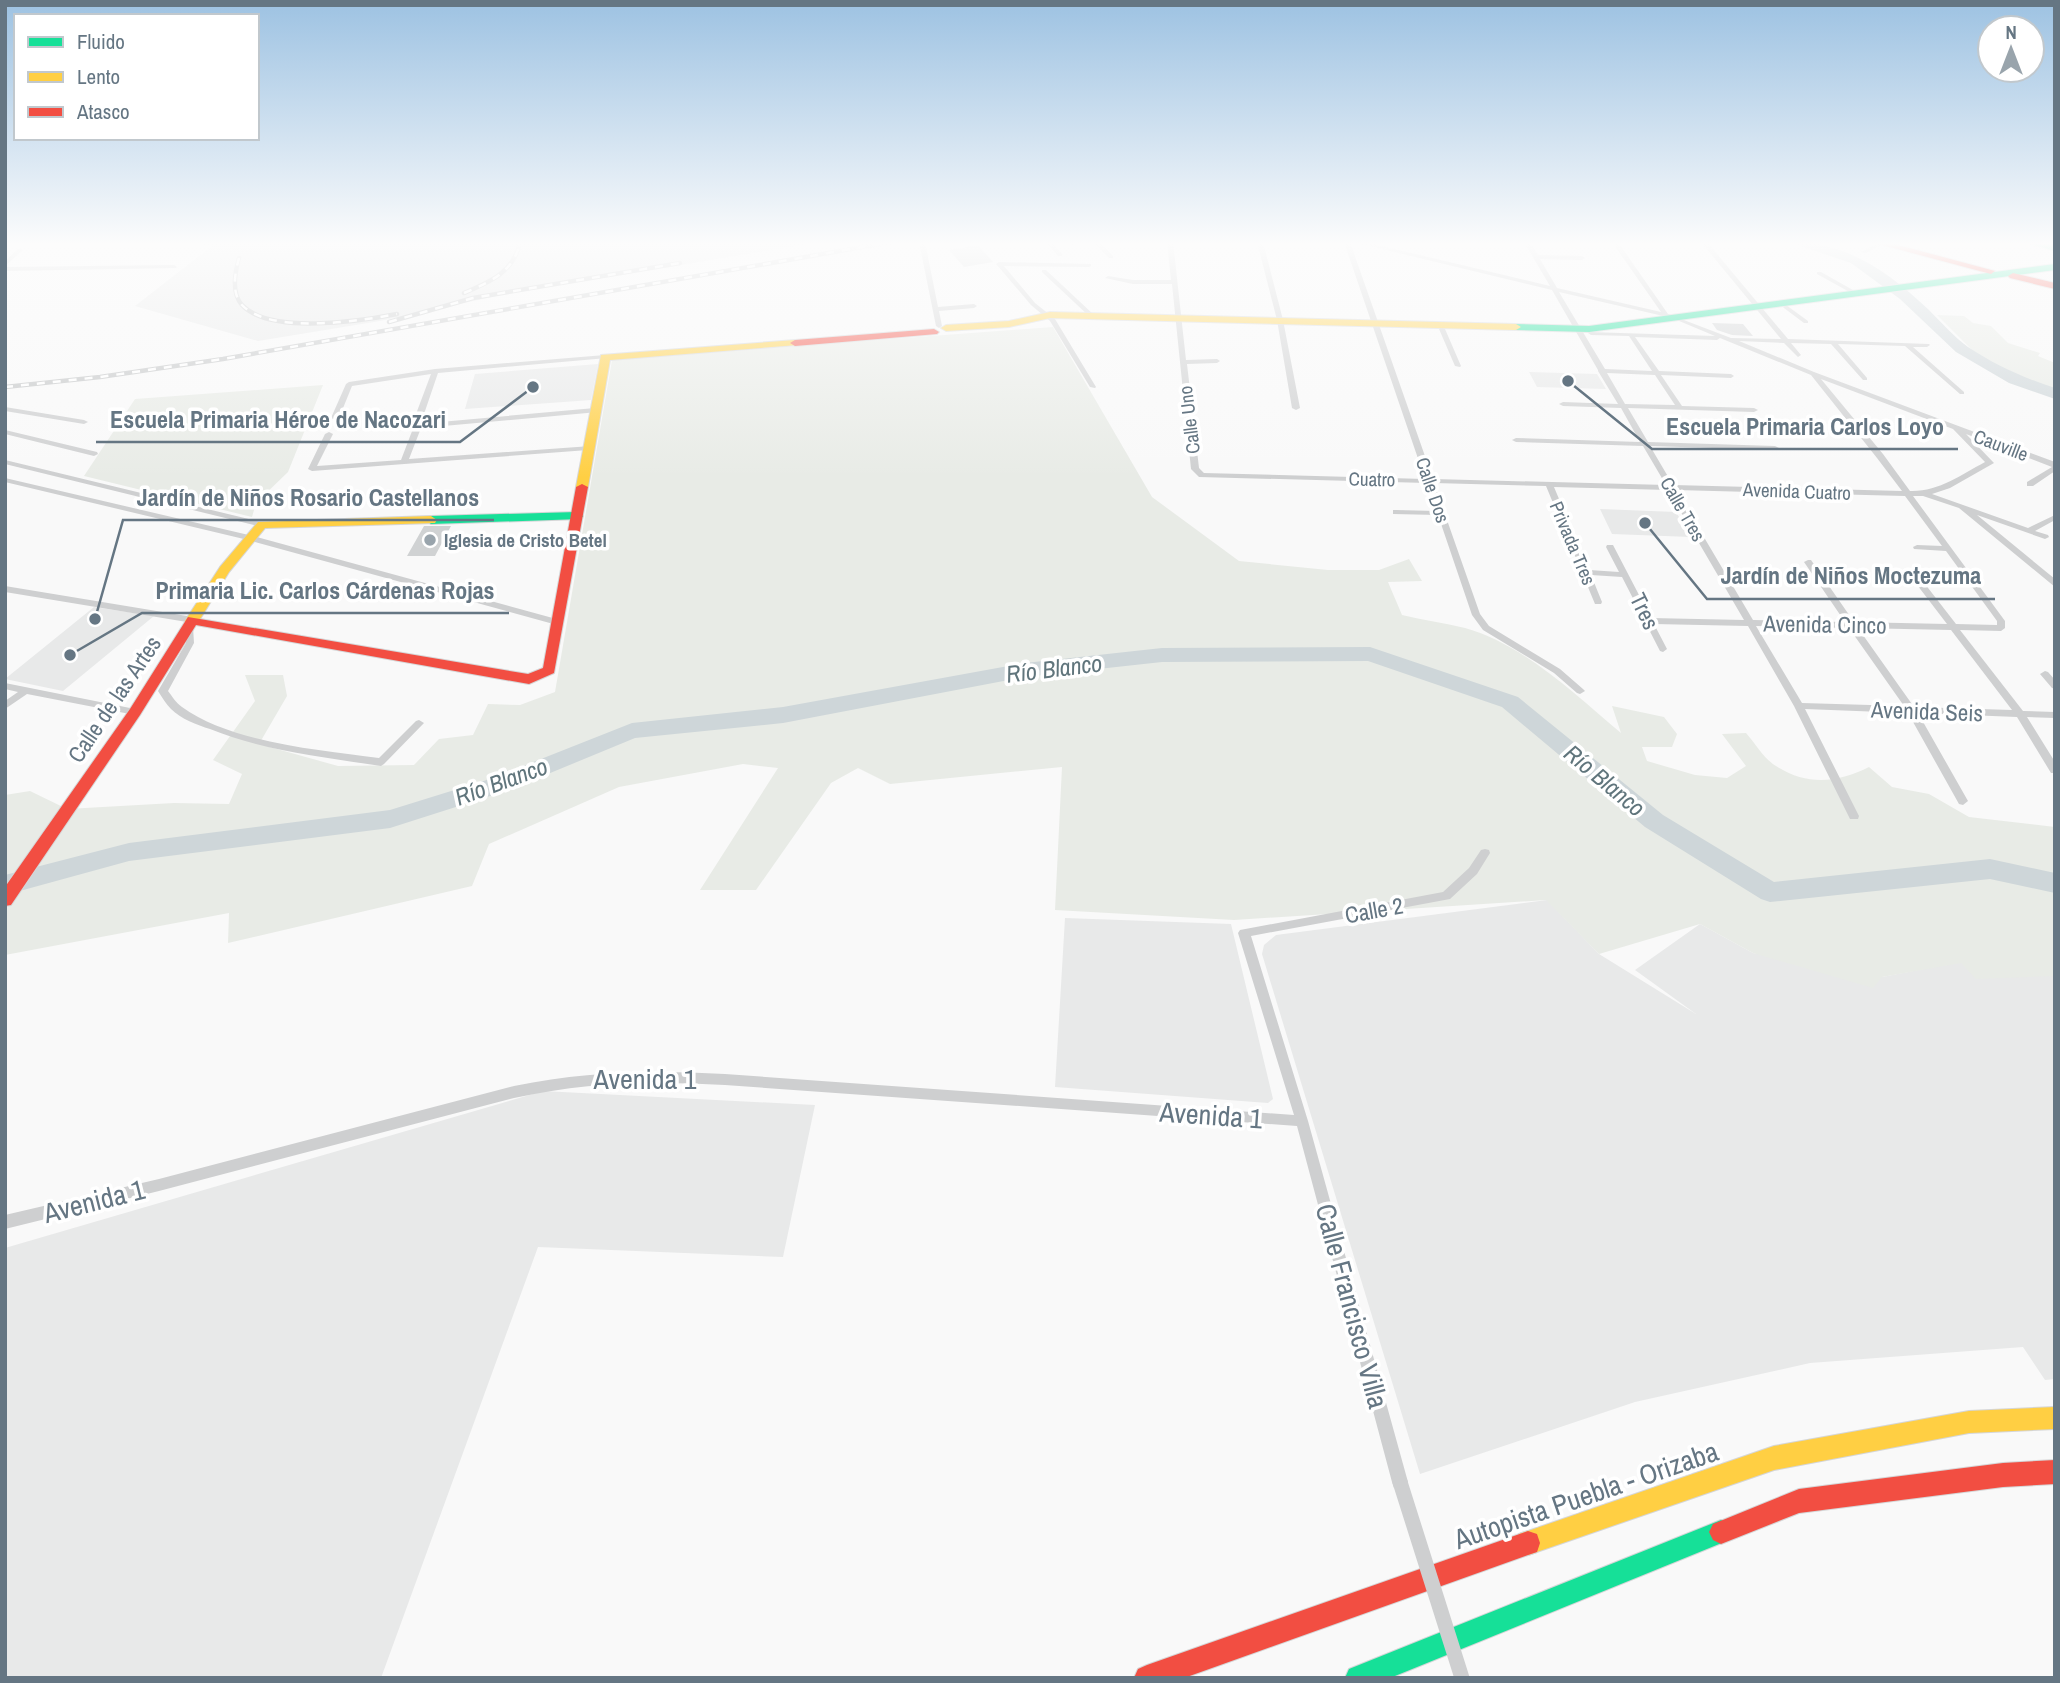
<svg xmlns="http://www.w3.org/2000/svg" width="2060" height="1683" viewBox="0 0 2060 1683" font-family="'Archivo Narrow',sans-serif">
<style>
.built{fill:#e8e9e9}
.green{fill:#e8ebe6}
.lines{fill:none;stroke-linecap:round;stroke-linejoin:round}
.river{fill:#ced6d9;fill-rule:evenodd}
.building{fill:#d0d2d3}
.fast-casing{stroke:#d5d6d7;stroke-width:2}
.slow-casing{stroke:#d5d6d7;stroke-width:2}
.jam-casing{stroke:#d5d6d7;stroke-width:2}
.street{fill:#cecfd0;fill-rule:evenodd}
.fast{fill:#16e098;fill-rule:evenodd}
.slow{fill:#ffcf43;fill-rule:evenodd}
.jam{fill:#f24e42;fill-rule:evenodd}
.rail-casing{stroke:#c3c5c6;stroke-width:4.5}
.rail{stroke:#fff;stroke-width:2.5;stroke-dasharray:8;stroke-linecap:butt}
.street-bridge{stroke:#cecfd0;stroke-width:15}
.poi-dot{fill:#99a4ac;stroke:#fff;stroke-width:2.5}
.labels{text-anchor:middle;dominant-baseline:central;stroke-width:7;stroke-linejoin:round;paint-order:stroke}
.far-street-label{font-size:19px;fill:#657683;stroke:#fff}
.far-poi-label{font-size:19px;font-weight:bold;fill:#657683;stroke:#fff;text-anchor:start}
.street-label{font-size:23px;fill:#657683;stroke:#fff}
.water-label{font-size:24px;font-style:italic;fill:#60757c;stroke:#fff}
.near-street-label{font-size:28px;fill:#657683;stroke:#fff}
.leader{fill:none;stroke:#657683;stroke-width:2.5}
.callout-dot{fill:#657683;stroke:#fff;stroke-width:2.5}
.callout-label{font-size:24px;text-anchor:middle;font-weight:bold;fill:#657683;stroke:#fff;stroke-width:7;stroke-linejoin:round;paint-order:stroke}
</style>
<rect width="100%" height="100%" fill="#f9f9f9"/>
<path class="built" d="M 202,242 L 819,242 L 506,294 L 380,321 L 258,341 L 135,306 L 212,246 L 200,246 Z
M 598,364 L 591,400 L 465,409 L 475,374 Z
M 1529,372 L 1597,374 L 1606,389 L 1537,387 Z
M 1600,509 L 1676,512 L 1691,537 L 1612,534 Z
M 94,607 L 154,616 L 63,691 L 5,679 Z
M 1547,900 L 1599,954 L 1696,1014 L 1635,970 L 1700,924 L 1753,953 L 1882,977 L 1960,962 L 2055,968 L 2055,1379 L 2045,1380 L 2023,1347 L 1810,1363 L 1635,1402 L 1420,1474 L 1262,954 L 1264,945 L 1276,935 Z
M 1065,918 L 1231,924 L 1273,1099 L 1268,1103 L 1055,1087 Z
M 543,1091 L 815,1105 L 783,1257 L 538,1247 L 381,1678 L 5,1678 L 5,1248 Z"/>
<path class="green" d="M 1937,315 L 1964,316 L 1973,323 L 1991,326 L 2008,343 L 2040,353 L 2038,356 L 2055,363 L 2055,392 L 2022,381 L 1978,356 Z
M 1053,327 L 1152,497 L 1239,561 L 1328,570 L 1379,570 L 1409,559 L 1422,581 L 1388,582 L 1402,615 C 1423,620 1444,623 1465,628 C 1525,645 1574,694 1621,733 L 1612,706 L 1664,717 L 1677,734 L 1672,747 L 1642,747 L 1647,761 L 1695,775 L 1727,778 L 1746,766 L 1722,734 L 1746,733 C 1755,743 1764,759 1776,766 C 1807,786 1837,783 1869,767 L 1892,787 L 1929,794 L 1969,817 L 2055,827 L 2055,976 L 1976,979 L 1961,963 L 1882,977 L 1873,988 L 1753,953 L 1700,924 L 1599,954 L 1546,900 L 1234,920 L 1055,910 L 1062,767 L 890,784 L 858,768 L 831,783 L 756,890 L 700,890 L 778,768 L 743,764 L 619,787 L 489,844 L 472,886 L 228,943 L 229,913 L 5,955 L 5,795 L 30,791 L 67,809 L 174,803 L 229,804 L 242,774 L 213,760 L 255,701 L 245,675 L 283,675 L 287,696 L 259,744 L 338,766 L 414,765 L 439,739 L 473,735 L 488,704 L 520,705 L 555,692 L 612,360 Z
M 323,385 L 288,472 L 256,503 L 252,517 L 84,476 L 135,399 Z"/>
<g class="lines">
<path class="river" d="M 1789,242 C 1848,242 1887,271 1929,310 C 1941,322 1954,337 1968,347 C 1995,365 2024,378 2055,388 L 2055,399 L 2009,383 L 1956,352 L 1900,299 L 1851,263 Z
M 1370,647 L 1518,697 L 1663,815 L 1774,882 L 1990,859 L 2055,873 L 2055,893 L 1990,879 L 1770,902 L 1761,899 L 1645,827 L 1502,707 L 1368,661 L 1162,662 L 1025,677 L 783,723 L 635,738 L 509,790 L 390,828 L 129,861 L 5,895 L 5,875 L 129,843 L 390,810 L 493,778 L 632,723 L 783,707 L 1025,663 L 1162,648 Z"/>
</g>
<path class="building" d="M 978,245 L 993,262 L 964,267 L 949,250 Z
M 1712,323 L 1743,324 L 1753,336 L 1732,335 L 1717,330 Z
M 424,526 L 451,526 L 435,556 L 407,556 Z"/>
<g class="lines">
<g class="fast-casing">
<path id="fast" d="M 2029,242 L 2055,245 L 2055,251 L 2030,244 Z
M 2055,264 L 2055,270 L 1589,332 L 1516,330 L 1511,327 L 1516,324 L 1589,326 Z
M 577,512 L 583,516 L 581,519 L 431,524 L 425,520 L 431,516 Z
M 1721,1520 L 1729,1524 L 1733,1532 L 1729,1540 L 1390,1678 L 1345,1678 L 1349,1669 Z"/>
</g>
<g class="slow-casing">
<path id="slow" d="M 1050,312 L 1516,324 L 1521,327 L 1516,330 L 1050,318 L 1009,327 L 946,331 L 941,328 L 946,325 L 1009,321 Z
M 795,340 L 800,343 L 798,345 L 610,360 L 588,487 L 582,490 L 576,487 L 601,355 Z
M 431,516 L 437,520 L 435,523 L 265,528 L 229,572 L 197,624 L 187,624 L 185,621 L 220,567 L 258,522 Z
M 2055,1407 L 2055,1429 L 1969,1433 L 1774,1470 L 1528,1555 L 1519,1552 L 1516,1543 L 1519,1534 L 1528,1531 L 1774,1446 L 1969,1411 Z"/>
</g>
<g class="jam-casing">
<path id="jam" d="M 1871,242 L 1887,242 L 1995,271 L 1991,274 Z
M 2013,273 L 2055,283 L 2055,289 L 2010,278 L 2008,276 Z
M 934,329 L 939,332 L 937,334 L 795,346 L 790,343 L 795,340 Z
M 582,484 L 588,487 L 554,673 L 529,684 L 196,625 L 140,715 L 11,905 L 5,906 L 5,887 L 130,709 L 188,617 L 528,674 L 543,668 L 576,487 Z
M 2055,1460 L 2055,1484 L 2003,1487 L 1799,1513 L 1721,1544 L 1713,1540 L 1709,1532 L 1713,1524 L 1799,1489 L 2003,1463 Z
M 1528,1531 L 1537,1534 L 1540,1543 L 1537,1552 L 1528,1555 L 1184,1678 L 1134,1678 L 1138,1669 L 1147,1665 Z"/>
</g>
<path class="street" d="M 919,242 L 925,242 L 938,307 L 974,304 L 977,306 L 974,308 L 939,311 L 942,326 L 939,328 L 936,326 Z
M 970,242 L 998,242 L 995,244 Z
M 1046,242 L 1052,242 L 1062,254 L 1062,256 L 1058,256 Z
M 1068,242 L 1074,242 L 1075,243 L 1072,245 Z
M 1093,242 L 1100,242 L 1113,256 L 1113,258 L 1109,258 Z
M 1167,242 L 1173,242 L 1186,360 L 1217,359 L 1220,361 L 1217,363 L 1187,364 L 1199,468 L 1204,473 L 1425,479 L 1344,242 L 1350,242 L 1433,479 L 1666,485 L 1643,446 L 1516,442 L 1512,440 L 1516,438 L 1640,442 L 1621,408 L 1563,406 L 1559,404 L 1563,402 L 1618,404 L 1598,371 L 1598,370 L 1552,290 L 1353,242 L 1365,242 L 1550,286 L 1524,242 L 1530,242 L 1538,255 L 1582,256 L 1585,258 L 1582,260 L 1540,259 L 1557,288 L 1661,312 L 1612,242 L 1618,242 L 1668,314 L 1731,338 L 1781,339 L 1701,242 L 1707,242 L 1788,339 L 1929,344 L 1930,345 L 1927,347 L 1913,347 L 1964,392 L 1964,394 L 1960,394 L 1905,346 L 1838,344 L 1867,378 L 1867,380 L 1863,380 L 1831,344 L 1791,343 L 1801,355 L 1798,357 L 1784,343 L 1739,341 L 1814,372 L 2055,462 L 2055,471 L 2033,486 L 2027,486 L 2027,482 L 2052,467 L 1966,434 L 1994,463 L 1950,488 L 1932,494 L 2028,528 L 2055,515 L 2055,520 L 2035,531 L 2048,535 L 2049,537 L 2045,539 L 1977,515 L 2055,579 L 2055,587 L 1959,508 L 1923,496 L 1913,496 L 2005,621 L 2005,628 L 2001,631 L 1960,630 L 2023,711 L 2055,712 L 2055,718 L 2027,717 L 2055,762 L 2055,773 L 2051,773 L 2017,717 L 1918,713 L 1968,801 L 1963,805 L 1959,804 L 1908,713 L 1805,709 L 1859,816 L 1858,819 L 1850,819 L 1794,706 L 1748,626 L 1654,624 L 1667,649 L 1663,652 L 1660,651 L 1622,577 L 1591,575 L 1602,602 L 1601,604 L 1595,604 L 1546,486 L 1434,483 L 1480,614 L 1489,626 L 1560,669 L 1583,689 L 1585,691 L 1580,694 L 1577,693 L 1554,673 L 1483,630 L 1472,615 L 1438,515 L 1393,514 L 1393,510 L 1396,510 L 1436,511 L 1427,483 L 1199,477 L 1191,469 L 1172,284 L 1133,284 L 1105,278 L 1108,276 L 1133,280 L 1171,280 ZM 1559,292 L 1672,318 L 1715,336 L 1589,332 L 1588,333 L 1591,335 L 1629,336 L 1652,371 L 1605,369 ZM 1635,337 L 1717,340 L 1720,338 L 1811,375 L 1877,458 L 1902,491 L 1673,485 L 1650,446 L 1775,450 L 1779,448 L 1775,446 L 1648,442 L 1628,408 L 1754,412 L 1758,410 L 1754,408 L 1682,406 L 1661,375 L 1731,378 L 1734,376 L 1731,374 L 1659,371 ZM 1607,373 L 1655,375 L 1675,405 L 1625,404 ZM 1821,379 L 1953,429 L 1985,462 C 1961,475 1938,492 1910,491 L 1883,454 ZM 1554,487 L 1668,490 L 1744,620 L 1651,618 L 1613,545 L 1607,545 L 1606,547 L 1619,572 L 1589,570 ZM 1676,490 L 1905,496 L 1942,546 L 1917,545 L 1913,547 L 1914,549 L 1946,551 L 1997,621 L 1997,625 L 1956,624 L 1918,575 L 1915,574 L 1911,577 L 1947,624 L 1854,622 L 1811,560 L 1808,560 L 1804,562 L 1845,622 L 1753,620 ZM 1756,626 L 1849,628 L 1904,706 L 1802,703 ZM 1858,628 L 1951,630 L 2012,710 L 1914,707 Z
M 1257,242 L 1263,242 L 1283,320 L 1300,408 L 1296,410 L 1292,408 L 1277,320 Z
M 1880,242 L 1888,242 L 1866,253 L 1861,252 Z
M 18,249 L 23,250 L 5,266 L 5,261 Z
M 999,262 L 1091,264 L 1091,266 L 1089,267 L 1004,266 L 1035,303 L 1055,319 L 1096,387 L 1095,388 L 1090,387 L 1050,321 L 1031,305 L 997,265 L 996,264 Z
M 174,265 L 177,267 L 176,268 L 5,271 L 5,267 Z
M 1042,270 L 1046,270 L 1094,315 L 1094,317 L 1090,317 L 1042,272 Z
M 1817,272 L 1821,272 L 1860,294 L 1855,295 L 1817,274 Z
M 1786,305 L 1808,321 L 1808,323 L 1804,323 L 1784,308 L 1783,307 Z
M 1442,327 L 1445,329 L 1461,366 L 1460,367 L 1455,366 L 1439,329 Z
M 605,355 L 608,357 L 607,358 L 438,373 L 424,414 L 420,416 L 416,414 L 431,374 L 352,386 L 339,418 L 335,420 L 331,418 L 346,384 L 349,382 L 435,369 Z
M 5,407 L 84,420 L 88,422 L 84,424 L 5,411 Z
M 595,408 L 599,410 L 598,412 L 421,428 L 409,459 L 591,446 L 592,448 L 588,450 L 312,471 L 308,469 L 325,434 L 329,432 L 333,434 L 317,466 L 401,460 L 414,426 L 418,424 Z
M 5,430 L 97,452 L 98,454 L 94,456 L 5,434 Z
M 5,460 L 265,523 L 266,525 L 262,527 L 5,464 Z
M 5,478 L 253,536 L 560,620 L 561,622 L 557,625 L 248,540 L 5,482 Z
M 5,586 L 193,617 L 197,620 L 193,623 L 5,592 Z
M 189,624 L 193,627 L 194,643 L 168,691 C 172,696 176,703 182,707 C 232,743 319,750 379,758 L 416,721 L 419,720 L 424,723 L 384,764 L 381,766 C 323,757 264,751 210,729 C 197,725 181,719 171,709 C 166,704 162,697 158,691 L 186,643 L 185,627 Z
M 2045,671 L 2048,672 L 2055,680 L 2055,689 L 2052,688 L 2040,674 Z
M 5,683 L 135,709 L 140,712 L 135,715 L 27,694 L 5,709 L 5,701 L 18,692 L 5,689 Z
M 1485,849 L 1489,850 L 1490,853 L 1477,874 L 1450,899 L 1251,936 L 1308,1121 L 1408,1482 L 1406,1488 L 1400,1490 L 1394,1488 L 1392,1482 L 1297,1126 L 725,1085 C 650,1081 588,1082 514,1098 L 159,1191 L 5,1229 L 5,1215 L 159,1179 L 514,1086 C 588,1071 650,1070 725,1074 L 1294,1115 L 1238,933 L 1240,930 L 1443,892 L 1469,868 L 1481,850 Z"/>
<use href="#fast" class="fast"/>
<use href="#slow" class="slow"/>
<use href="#jam" class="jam"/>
<g class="rail-casing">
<path id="rail" d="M 239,258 C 235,272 231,293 242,305 C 270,335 361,321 397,314
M 464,293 C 490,282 514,272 520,242
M 389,322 L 473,298 L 680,263
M 5,387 L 100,377 L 223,359 L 891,242"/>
</g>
<use href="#rail" class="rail"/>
<path class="street-bridge" d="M 1400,1482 L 1462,1678"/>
</g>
<linearGradient id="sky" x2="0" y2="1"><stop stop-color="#9dc2e2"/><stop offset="0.51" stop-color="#fcfcfc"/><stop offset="1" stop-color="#fcfcfc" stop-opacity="0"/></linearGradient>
<rect width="2060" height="478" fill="url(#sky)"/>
<circle class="poi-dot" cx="430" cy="540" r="7"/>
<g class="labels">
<g class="far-street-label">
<text transform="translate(1189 420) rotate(-97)">Calle Uno</text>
<text transform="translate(2001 445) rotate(21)">Cauville</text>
<text transform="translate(1372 479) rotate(1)">Cuatro</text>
<text transform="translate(1433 490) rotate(71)">Calle Dos</text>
<text transform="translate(1797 491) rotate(2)">Avenida Cuatro</text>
<text transform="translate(1683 509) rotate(60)">Calle Tres</text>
<text transform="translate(1573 543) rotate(67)">Privada Tres</text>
</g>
<g class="far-poi-label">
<text x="444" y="540">Iglesia de Cristo Betel</text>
</g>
<g class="street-label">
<text transform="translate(1645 611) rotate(64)">Tres</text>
<text transform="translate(1825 624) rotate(1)">Avenida Cinco</text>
<text transform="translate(114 699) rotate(-56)">Calle de las Artes</text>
<text transform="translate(1927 711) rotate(2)">Avenida Seis</text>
<text transform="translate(1374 910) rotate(-10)">Calle 2</text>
</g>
<g class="water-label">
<text transform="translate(1054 668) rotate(-7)">Río Blanco</text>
<text transform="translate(1605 780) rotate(40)">Río Blanco</text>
<text transform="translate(501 781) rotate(-20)">Río Blanco</text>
</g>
<g class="near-street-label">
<text x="645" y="1079">Avenida 1</text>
<text transform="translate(1211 1115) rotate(4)">Avenida 1</text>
<text transform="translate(94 1201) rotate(-14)">Avenida 1</text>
<text transform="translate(1352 1306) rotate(75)">Calle Francisco Villa</text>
<text transform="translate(1586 1495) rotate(-19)">Autopista Puebla - Orizaba</text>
</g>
</g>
<path class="leader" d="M533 387L460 442H96M1568 381L1652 449H1958M95 619L123 520H494M1645 523L1707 599H1995M70 655L142 613H509"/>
<g class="callout-dot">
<circle cx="533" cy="387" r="7"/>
<circle cx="1568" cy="381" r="7"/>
<circle cx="95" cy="619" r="7"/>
<circle cx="1645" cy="523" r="7"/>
<circle cx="70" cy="655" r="7"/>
</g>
<g class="callout-label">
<text x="278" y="428">Escuela Primaria Héroe de Nacozari</text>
<text x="1805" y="435">Escuela Primaria Carlos Loyo</text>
<text x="308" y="506">Jardín de Niños Rosario Castellanos</text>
<text x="1851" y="584">Jardín de Niños Moctezuma</text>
<text x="325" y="599">Primaria Lic. Carlos Cárdenas Rojas</text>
</g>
<rect width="2060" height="1683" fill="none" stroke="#657683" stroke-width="14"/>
<rect x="14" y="14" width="245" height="126" fill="#ffffff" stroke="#c1c8cd" stroke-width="2"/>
<rect x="28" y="37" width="35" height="10" fill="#16e098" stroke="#c1c8cd" stroke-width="2"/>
<text x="77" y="49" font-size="21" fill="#657683">Fluido</text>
<rect x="28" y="72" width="35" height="10" fill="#ffcf43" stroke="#c1c8cd" stroke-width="2"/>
<text x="77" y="84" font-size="21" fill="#657683">Lento</text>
<rect x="28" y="107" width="35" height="10" fill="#f24e42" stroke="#c1c8cd" stroke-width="2"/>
<text x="77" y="119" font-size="21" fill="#657683">Atasco</text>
<g transform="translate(2011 49)"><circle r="33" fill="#ffffff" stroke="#c1c8cd" stroke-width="2"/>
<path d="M0-5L12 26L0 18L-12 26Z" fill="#99a4ac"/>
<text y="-10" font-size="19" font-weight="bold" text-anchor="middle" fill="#657683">N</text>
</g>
</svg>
